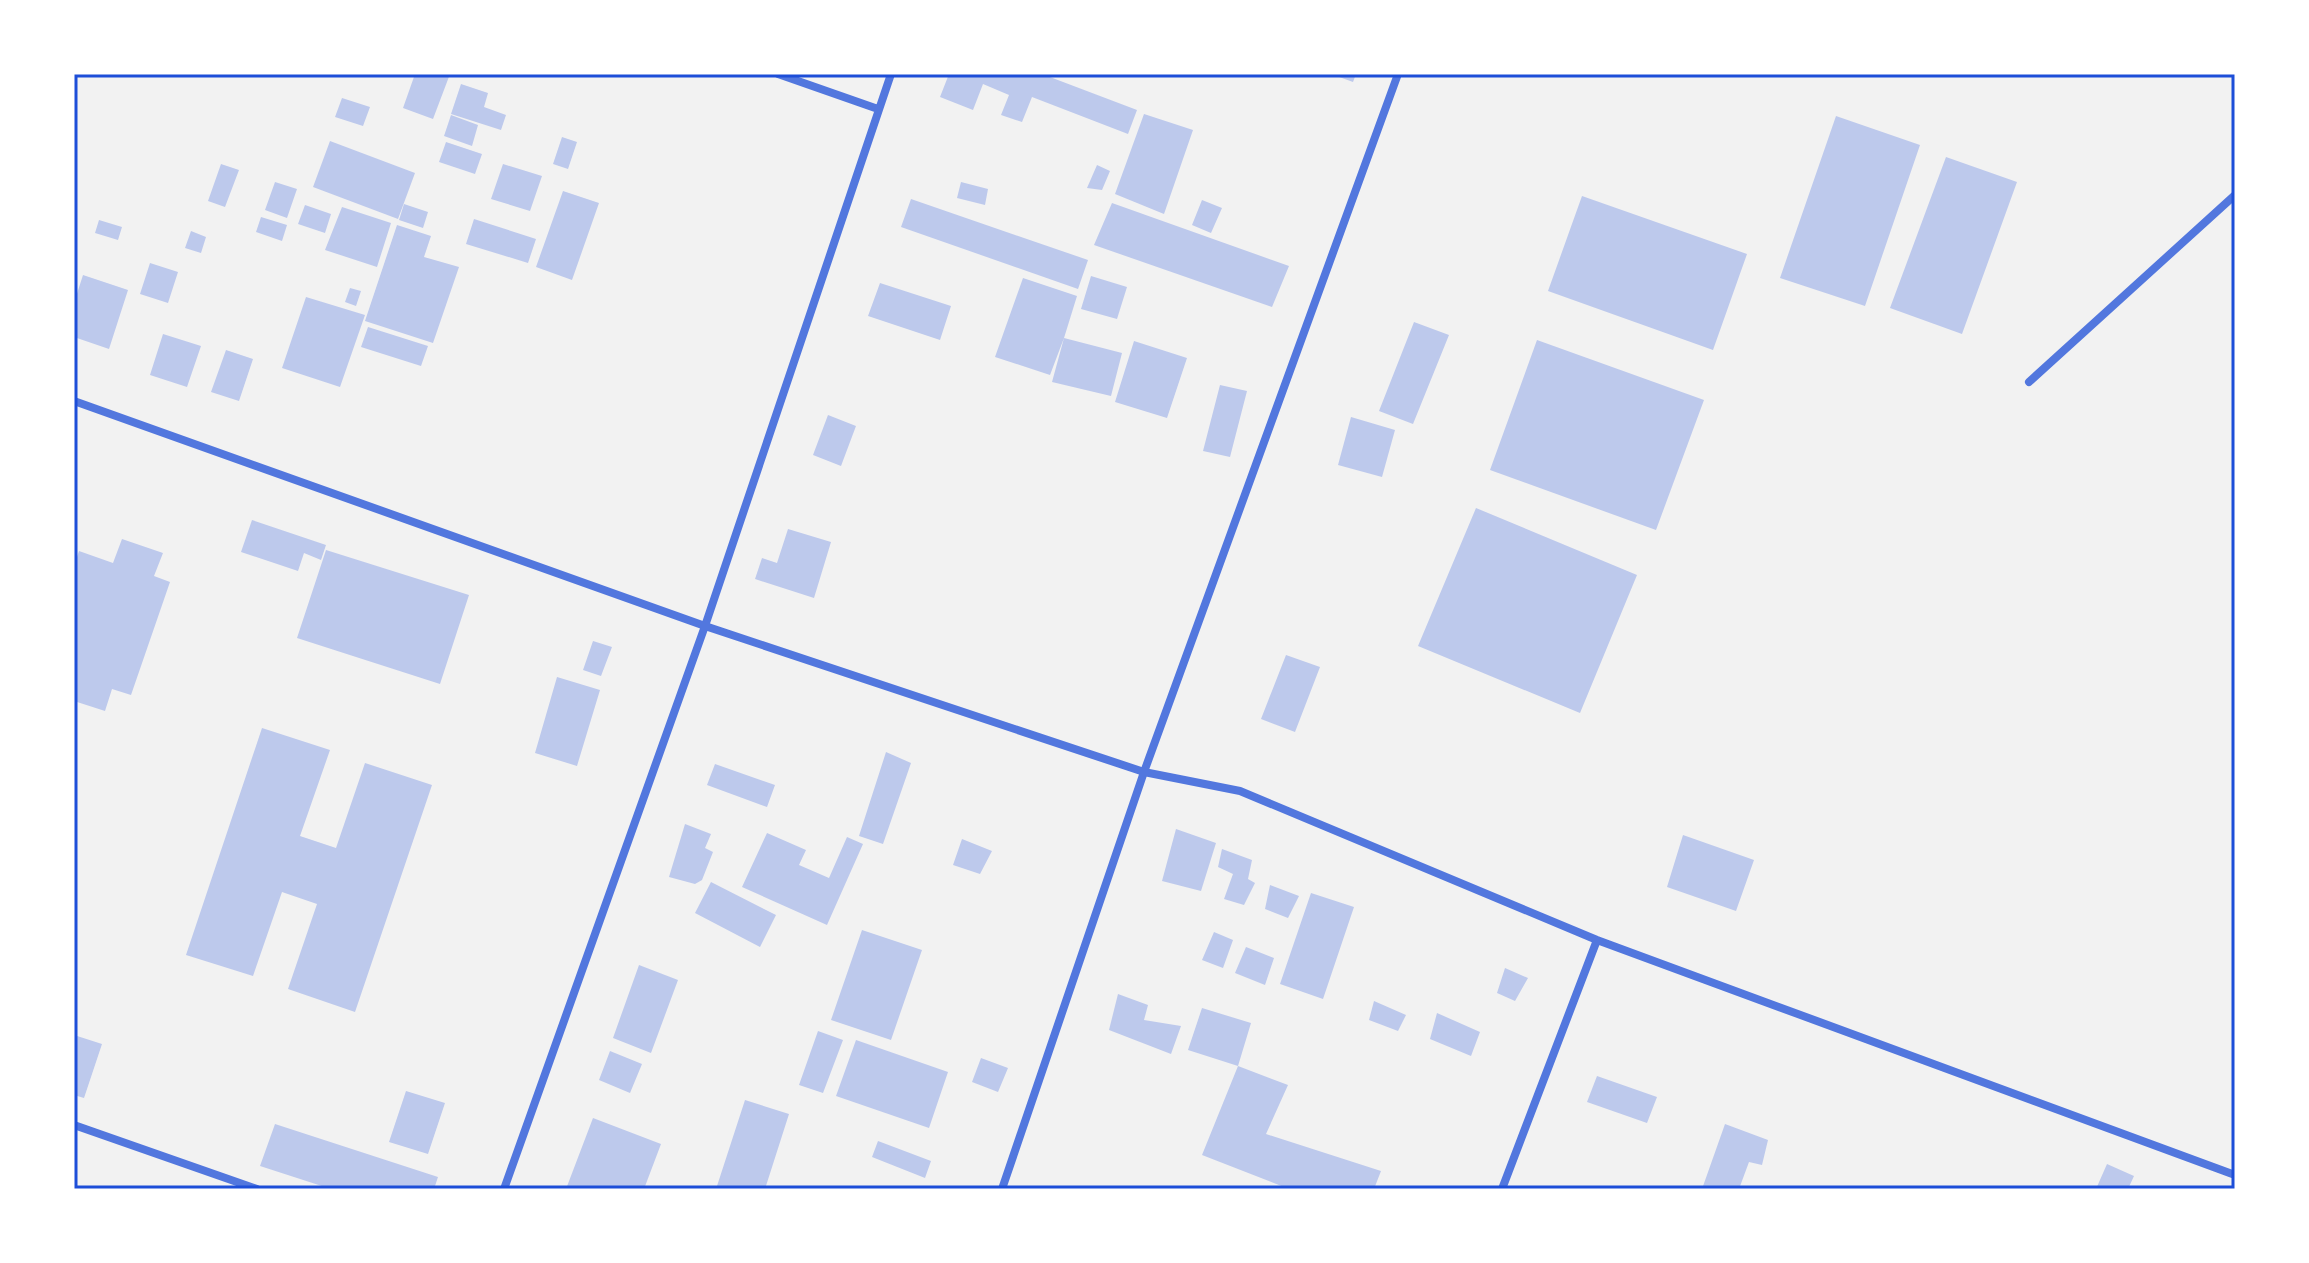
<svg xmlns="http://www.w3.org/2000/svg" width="2309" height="1263" viewBox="0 0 2309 1263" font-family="Figtree,sans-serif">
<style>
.building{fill:#bdc9ec}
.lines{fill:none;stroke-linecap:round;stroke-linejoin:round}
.minor{stroke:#5277de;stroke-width:8}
.neatline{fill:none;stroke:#1d4ed8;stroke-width:3}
</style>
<rect width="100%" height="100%" fill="#f2f2f2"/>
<path class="building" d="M 415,74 L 450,74 L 433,119 L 403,108 Z
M 949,74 L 1042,74 L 1137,110 L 1128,134 L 1032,97 L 1022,122 L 1001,115 L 1009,95 L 983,84 L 973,110 L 940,97 Z
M 1331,74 L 1356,74 L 1353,82 Z
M 461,84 L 488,93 L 484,107 L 506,115 L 501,130 L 451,114 Z
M 342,98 L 370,107 L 363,126 L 335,117 Z
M 1144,114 L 1193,130 L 1164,214 L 1115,194 Z
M 451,115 L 478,125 L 472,146 L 444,136 Z
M 1836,116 L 1920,145 L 1865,306 L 1780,278 Z
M 562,137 L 577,142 L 568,169 L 553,164 Z
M 330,141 L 415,173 L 398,219 L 313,187 Z
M 446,142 L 482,154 L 475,174 L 439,162 Z
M 1946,157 L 2017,182 L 1962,334 L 1890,308 Z
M 221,164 L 239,170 L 225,207 L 208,201 Z
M 503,164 L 542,176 L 530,211 L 491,199 Z
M 1097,165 L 1110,171 L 1102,190 L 1087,188 Z
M 275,182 L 297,189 L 287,218 L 265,210 Z
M 961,182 L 988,189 L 985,205 L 957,198 Z
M 563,191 L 599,203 L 572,280 L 536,267 Z
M 1582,196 L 1747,254 L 1713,350 L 1548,291 Z
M 911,199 L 1088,260 L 1078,289 L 901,227 Z
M 1202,200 L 1222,208 L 1211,233 L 1192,225 Z
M 1112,203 L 1289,266 L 1272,307 L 1094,245 Z
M 404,204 L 428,212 L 423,228 L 399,220 Z
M 305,205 L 331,214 L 325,233 L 298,224 Z
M 342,207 L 391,223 L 377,267 L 325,250 Z
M 261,217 L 287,225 L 282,241 L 256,232 Z
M 474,219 L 536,239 L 528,263 L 466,244 Z
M 99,220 L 122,227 L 118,240 L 95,233 Z
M 397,225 L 431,236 L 424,257 L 459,267 L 433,343 L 365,321 Z
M 191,231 L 206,237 L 201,253 L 185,248 Z
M 150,263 L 178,272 L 168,303 L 140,294 Z
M 83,275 L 128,290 L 109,349 L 74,337 L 74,303 Z
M 1091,276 L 1127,287 L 1117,319 L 1081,309 Z
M 1023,278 L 1077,296 L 1064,338 L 1122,353 L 1111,396 L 1052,382 L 1064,338 L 1050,375 L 995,357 Z
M 880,283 L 951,306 L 940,340 L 868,316 Z
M 350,288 L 361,291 L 356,306 L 345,302 Z
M 306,297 L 365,315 L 340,387 L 282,368 Z
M 1414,322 L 1449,335 L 1413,424 L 1379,411 Z
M 368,327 L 428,346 L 421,366 L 361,347 Z
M 163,334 L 201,346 L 187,387 L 150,375 Z
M 1537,340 L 1704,400 L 1656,530 L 1490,470 Z
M 1134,341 L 1187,358 L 1167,418 L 1115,402 Z
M 226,350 L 253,359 L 239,401 L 211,392 Z
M 1220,385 L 1247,391 L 1230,457 L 1203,451 Z
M 828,415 L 856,426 L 841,466 L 813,455 Z
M 1351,417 L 1395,430 L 1382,477 L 1338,465 Z
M 1476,508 L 1637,575 L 1580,713 L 1418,646 Z
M 252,520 L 326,545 L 321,560 L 304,553 L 298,571 L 241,552 Z
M 788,529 L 831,542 L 814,598 L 755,579 L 762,558 L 777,563 Z
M 122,539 L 163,553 L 154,576 L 170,582 L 131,695 L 112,689 L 105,711 L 74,701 L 74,566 L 79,551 L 113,563 Z
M 326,550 L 469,595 L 440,684 L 297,638 Z
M 593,641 L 612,647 L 601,676 L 583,670 Z
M 1286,655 L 1320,667 L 1295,732 L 1261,719 Z
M 557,677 L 600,690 L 577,766 L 535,753 Z
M 262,728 L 330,750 L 300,836 L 336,848 L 365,763 L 432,785 L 355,1012 L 288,989 L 317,904 L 282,892 L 253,976 L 186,955 Z
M 886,752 L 911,763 L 883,844 L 859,836 Z
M 715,764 L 775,785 L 767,807 L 707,785 Z
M 685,824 L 711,834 L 705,848 L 713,852 L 702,880 L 695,884 L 669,877 Z
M 1176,829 L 1216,843 L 1201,891 L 1162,881 Z
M 767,833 L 806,850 L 799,865 L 829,878 L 847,837 L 863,844 L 827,925 L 742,887 Z
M 1683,835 L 1754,860 L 1736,911 L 1667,887 Z
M 962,839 L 992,851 L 980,874 L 953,865 Z
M 1222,849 L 1252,860 L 1248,879 L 1255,883 L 1244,905 L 1224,899 L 1233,874 L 1218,867 Z
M 711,882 L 776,915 L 760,947 L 695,913 Z
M 1270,885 L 1299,896 L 1288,918 L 1265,909 Z
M 1311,893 L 1354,907 L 1323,999 L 1280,984 Z
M 862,930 L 922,950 L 891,1040 L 831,1020 Z
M 1214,932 L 1233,940 L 1223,968 L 1202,960 Z
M 1246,947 L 1274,958 L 1265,985 L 1235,973 Z
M 639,965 L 678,980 L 651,1053 L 613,1038 Z
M 1505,968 L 1528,978 L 1515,1001 L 1497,993 Z
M 1118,994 L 1148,1005 L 1144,1020 L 1181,1026 L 1171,1054 L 1109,1030 Z
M 1374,1001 L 1406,1015 L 1398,1031 L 1369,1020 Z
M 1202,1008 L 1251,1023 L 1238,1066 L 1188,1050 Z
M 1437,1013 L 1480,1032 L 1471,1056 L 1430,1039 Z
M 818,1031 L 843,1040 L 823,1093 L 799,1085 Z
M 74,1035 L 102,1044 L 84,1098 L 74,1095 Z
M 856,1040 L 948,1072 L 929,1128 L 836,1096 Z
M 610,1051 L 642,1064 L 630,1093 L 599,1080 Z
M 981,1058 L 1008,1068 L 998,1092 L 972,1082 Z
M 1238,1066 L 1288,1085 L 1266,1134 L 1381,1171 L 1374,1189 L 1289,1189 L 1202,1155 Z
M 1597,1076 L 1657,1097 L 1647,1123 L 1587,1102 Z
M 406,1091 L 445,1103 L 428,1154 L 389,1142 Z
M 745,1100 L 789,1114 L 765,1189 L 717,1186 Z
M 593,1118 L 661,1144 L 644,1189 L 566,1189 Z
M 275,1124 L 438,1177 L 434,1189 L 331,1189 L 260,1166 Z
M 1725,1124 L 1768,1140 L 1762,1165 L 1749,1162 L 1739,1189 L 1702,1189 Z
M 878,1141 L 931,1161 L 925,1178 L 872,1157 Z
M 2107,1164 L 2134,1176 L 2128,1189 L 2096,1189 Z"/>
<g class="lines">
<path class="minor" d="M 778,74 L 878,109
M 2029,382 L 2235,195
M 74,401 L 705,626 L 1144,772 L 1240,791 L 1597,940 L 2235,1175
M 74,1125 L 257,1189
M 504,1189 L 705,626 L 891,74
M 1002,1189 L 1144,772 L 1398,74
M 1502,1189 L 1597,940"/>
</g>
<rect width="2309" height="1263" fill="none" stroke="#ffffff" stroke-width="152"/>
<rect x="76" y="76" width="2157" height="1111" class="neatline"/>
</svg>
